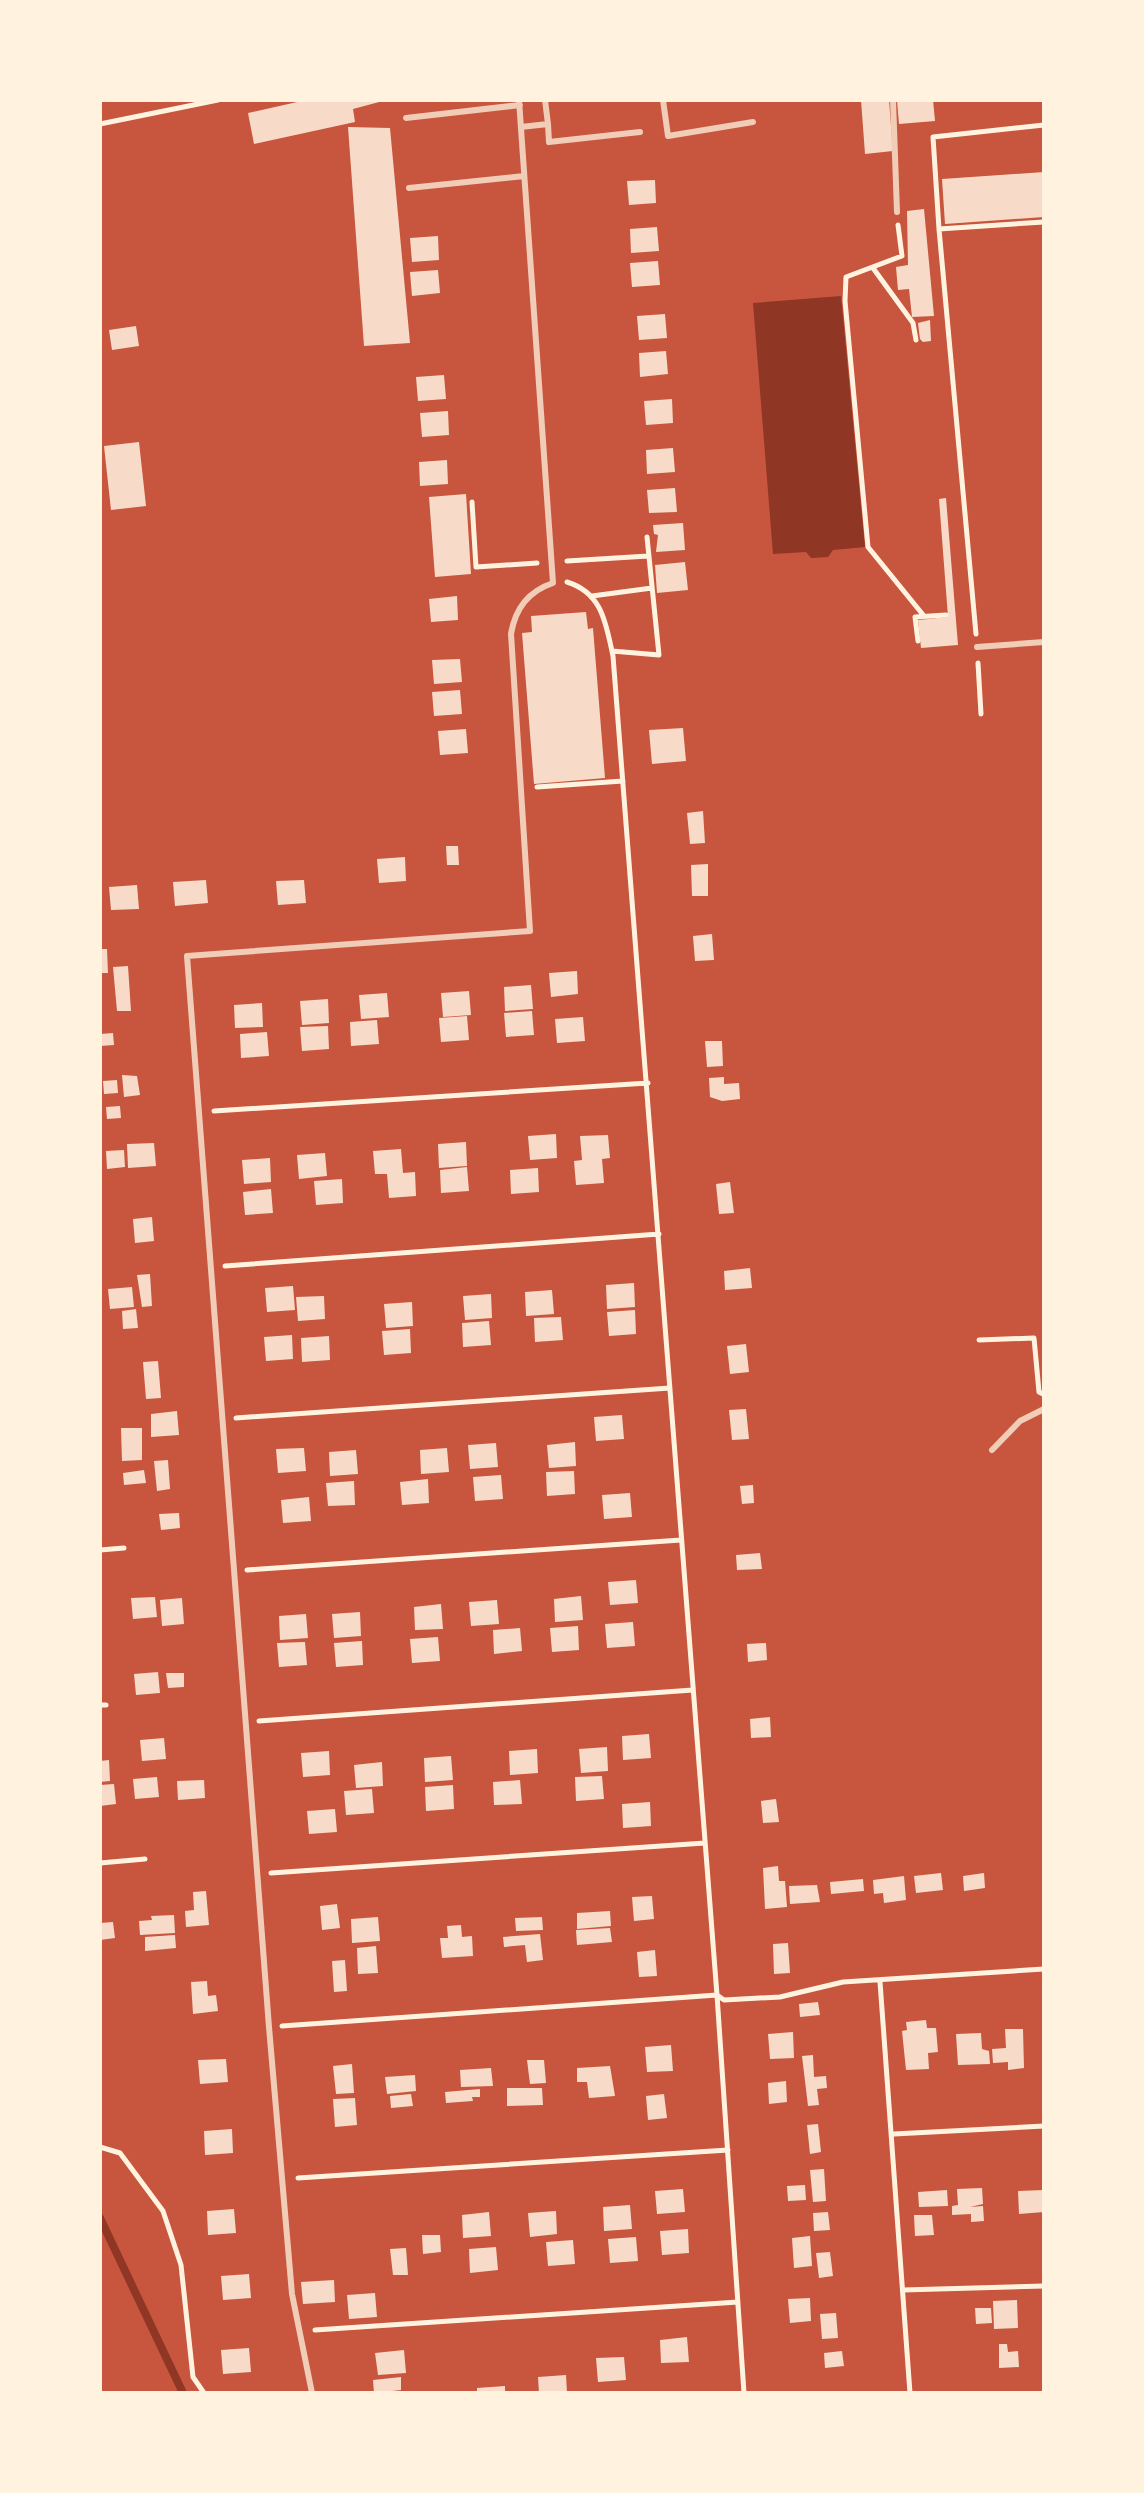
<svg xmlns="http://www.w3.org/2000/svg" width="1144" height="2493" viewBox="0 0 1144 2493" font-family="'Noto Serif',serif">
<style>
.water{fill:#8f3625}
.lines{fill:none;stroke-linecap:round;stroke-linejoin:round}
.stream{stroke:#8f3625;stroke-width:8}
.building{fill:#f7dbc8}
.path{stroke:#fff3e0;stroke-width:5}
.service{stroke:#f1ccb7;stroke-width:6}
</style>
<rect width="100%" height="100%" fill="#c8553d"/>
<path class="water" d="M 841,296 L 865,547 L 833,550 L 828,557 L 811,558 L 806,552 L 773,554 L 753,303 Z"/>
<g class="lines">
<path class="stream" d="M 100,2218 L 183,2393"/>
</g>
<path class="building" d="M 306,100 L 383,100 L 383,101 L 353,109 L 355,122 L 254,144 L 248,113 Z
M 861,100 L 889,100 L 893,151 L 865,154 Z
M 897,100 L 933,100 L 935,121 L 899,124 Z
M 348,127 L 390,128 L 410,343 L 364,346 Z
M 1044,172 L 1044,217 L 945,224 L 942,179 Z
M 655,180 L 656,203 L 629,205 L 627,181 Z
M 924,209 L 934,316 L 912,317 L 909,289 L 898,290 L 896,267 L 908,265 L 907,211 Z
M 657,227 L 659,251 L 631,253 L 630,229 Z
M 438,236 L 439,260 L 412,262 L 410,238 Z
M 658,261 L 660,285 L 632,287 L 630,263 Z
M 438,270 L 440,293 L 412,296 L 410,272 Z
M 665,314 L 667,338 L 639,340 L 637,316 Z
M 930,320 L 931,341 L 923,342 L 920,339 L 918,323 Z
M 136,326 L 139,346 L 112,350 L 109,330 Z
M 666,351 L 668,374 L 640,377 L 639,353 Z
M 444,375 L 446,399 L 418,401 L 416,377 Z
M 672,399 L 673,423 L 646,425 L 644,401 Z
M 448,411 L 449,435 L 422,437 L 420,413 Z
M 139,442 L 146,506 L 111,510 L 104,446 Z
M 673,448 L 675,472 L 647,474 L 646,450 Z
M 447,460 L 448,484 L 420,486 L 419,462 Z
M 675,488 L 677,512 L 649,513 L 647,490 Z
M 466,494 L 471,574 L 435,577 L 429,497 Z
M 946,498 L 958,645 L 921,648 L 918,620 L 948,617 L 939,499 Z
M 683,523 L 685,550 L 656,552 L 658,535 L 654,534 L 653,525 Z
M 685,562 L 688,590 L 657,593 L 655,565 Z
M 457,596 L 458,620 L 431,622 L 429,599 Z
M 586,612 L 588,629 L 593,628 L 605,778 L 534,784 L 522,633 L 532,632 L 531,616 Z
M 460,659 L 462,682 L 434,684 L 432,660 Z
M 460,690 L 462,714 L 434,716 L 432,692 Z
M 683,728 L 686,761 L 652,764 L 649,730 Z
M 466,729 L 468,753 L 440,755 L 438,731 Z
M 703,811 L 705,843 L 690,844 L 687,813 Z
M 446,846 L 458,846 L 459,865 L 447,865 Z
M 405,857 L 406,881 L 379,883 L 377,859 Z
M 708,864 L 708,896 L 692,896 L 691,865 Z
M 206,880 L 208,903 L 175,906 L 173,882 Z
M 304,880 L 306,903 L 278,905 L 276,881 Z
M 137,885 L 139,909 L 111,910 L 109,887 Z
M 712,934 L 714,960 L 695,961 L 693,936 Z
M 100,949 L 107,949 L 108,973 L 100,973 Z
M 128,966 L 131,1011 L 117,1011 L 113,967 Z
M 577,971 L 578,994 L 551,997 L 549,973 Z
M 531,985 L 533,1009 L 505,1011 L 504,987 Z
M 469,991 L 471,1015 L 443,1017 L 441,993 Z
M 387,993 L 389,1017 L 361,1019 L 359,995 Z
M 328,999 L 329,1023 L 302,1025 L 300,1001 Z
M 262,1003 L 263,1027 L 235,1028 L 234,1005 Z
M 532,1011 L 534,1035 L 506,1037 L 504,1013 Z
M 467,1016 L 469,1040 L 441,1042 L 439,1018 Z
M 583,1017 L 585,1041 L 557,1043 L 555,1019 Z
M 377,1020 L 379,1044 L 351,1046 L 350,1022 Z
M 328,1026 L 329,1049 L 302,1051 L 300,1027 Z
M 267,1032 L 269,1056 L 241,1058 L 240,1034 Z
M 113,1033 L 114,1045 L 100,1046 L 100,1034 Z
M 705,1041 L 722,1041 L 723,1066 L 707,1067 Z
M 122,1075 L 137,1076 L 140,1095 L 124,1097 Z
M 724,1077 L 724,1084 L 739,1083 L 740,1099 L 722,1101 L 710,1097 L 709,1078 Z
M 117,1080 L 118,1093 L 104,1094 L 103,1081 Z
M 120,1106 L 121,1118 L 107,1119 L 106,1107 Z
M 556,1134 L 557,1158 L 530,1160 L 528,1136 Z
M 608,1135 L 610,1158 L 602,1159 L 604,1183 L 576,1185 L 574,1161 L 582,1160 L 580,1136 Z
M 466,1142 L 467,1166 L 439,1168 L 438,1144 Z
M 154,1143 L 156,1166 L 128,1168 L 127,1144 Z
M 401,1149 L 403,1173 L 415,1172 L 416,1196 L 389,1198 L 387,1174 L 375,1174 L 373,1151 Z
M 124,1150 L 125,1167 L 107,1169 L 106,1151 Z
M 325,1153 L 327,1176 L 299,1179 L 297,1155 Z
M 270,1158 L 271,1182 L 244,1184 L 242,1160 Z
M 467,1167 L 469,1191 L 441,1193 L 440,1170 Z
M 538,1168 L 539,1192 L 511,1194 L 510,1170 Z
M 342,1179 L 343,1203 L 316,1205 L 314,1181 Z
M 730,1182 L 734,1213 L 719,1214 L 716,1184 Z
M 271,1189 L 273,1213 L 245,1215 L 243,1192 Z
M 152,1217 L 154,1241 L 135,1243 L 133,1219 Z
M 750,1268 L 752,1288 L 725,1290 L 724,1271 Z
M 150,1274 L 152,1306 L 142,1307 L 137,1275 Z
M 634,1283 L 635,1307 L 607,1309 L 606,1285 Z
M 293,1286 L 295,1310 L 267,1312 L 265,1288 Z
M 132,1287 L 134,1307 L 110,1309 L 108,1289 Z
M 552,1290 L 554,1314 L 526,1316 L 525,1292 Z
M 491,1294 L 492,1318 L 465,1320 L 463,1296 Z
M 324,1296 L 325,1319 L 298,1321 L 296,1297 Z
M 412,1302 L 413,1326 L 386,1328 L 384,1304 Z
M 136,1309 L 138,1328 L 123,1329 L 122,1311 Z
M 635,1310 L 636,1334 L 609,1336 L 607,1312 Z
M 561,1317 L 563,1340 L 535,1342 L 534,1318 Z
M 489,1321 L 491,1345 L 463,1347 L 462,1323 Z
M 410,1329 L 411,1353 L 384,1355 L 382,1331 Z
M 292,1335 L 293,1359 L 266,1361 L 264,1337 Z
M 329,1336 L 330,1360 L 302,1362 L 301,1338 Z
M 746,1344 L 749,1372 L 730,1374 L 727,1346 Z
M 158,1361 L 161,1398 L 146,1399 L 143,1362 Z
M 746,1409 L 749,1439 L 732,1440 L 729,1410 Z
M 177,1411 L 179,1435 L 151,1437 L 151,1414 Z
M 622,1415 L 624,1439 L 596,1441 L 594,1417 Z
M 121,1428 L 142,1428 L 142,1460 L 122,1461 Z
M 575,1442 L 576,1466 L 549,1468 L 547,1445 Z
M 496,1443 L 498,1467 L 470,1469 L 468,1445 Z
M 304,1448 L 306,1471 L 278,1473 L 276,1449 Z
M 447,1448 L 449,1472 L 421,1474 L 420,1450 Z
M 356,1450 L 358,1474 L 330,1476 L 329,1452 Z
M 168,1460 L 170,1489 L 157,1491 L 154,1461 Z
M 144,1470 L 146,1483 L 124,1485 L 123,1473 Z
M 574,1471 L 575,1494 L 547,1496 L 546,1472 Z
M 501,1475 L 503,1499 L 475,1501 L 473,1477 Z
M 428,1479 L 429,1503 L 402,1505 L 400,1482 Z
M 354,1481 L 355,1505 L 328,1506 L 326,1483 Z
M 753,1485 L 754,1503 L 742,1504 L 740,1486 Z
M 630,1493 L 632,1517 L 604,1519 L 602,1495 Z
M 309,1497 L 311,1521 L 283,1523 L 281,1500 Z
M 179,1513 L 180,1528 L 161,1530 L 159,1514 Z
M 760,1553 L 762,1569 L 737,1570 L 736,1555 Z
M 636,1580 L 638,1603 L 610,1605 L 608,1582 Z
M 581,1596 L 583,1620 L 555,1622 L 554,1599 Z
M 155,1597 L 157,1617 L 133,1619 L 131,1598 Z
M 182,1598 L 184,1624 L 162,1626 L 160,1600 Z
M 497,1600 L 499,1624 L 471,1626 L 469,1602 Z
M 441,1604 L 443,1629 L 415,1630 L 414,1607 Z
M 360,1612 L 361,1636 L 334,1638 L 332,1614 Z
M 306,1614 L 308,1638 L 280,1640 L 279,1616 Z
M 633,1622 L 635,1646 L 607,1648 L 605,1624 Z
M 578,1626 L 579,1650 L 552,1652 L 550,1628 Z
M 520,1628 L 522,1651 L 494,1654 L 493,1630 Z
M 438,1637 L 440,1661 L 412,1663 L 410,1639 Z
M 362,1641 L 363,1665 L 336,1667 L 334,1643 Z
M 305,1642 L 307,1665 L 279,1667 L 277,1643 Z
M 766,1643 L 767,1660 L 748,1662 L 747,1644 Z
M 158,1672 L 160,1693 L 136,1695 L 134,1674 Z
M 166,1673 L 184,1673 L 184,1687 L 168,1688 Z
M 770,1717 L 771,1737 L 751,1738 L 750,1719 Z
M 649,1734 L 651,1758 L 623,1760 L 622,1736 Z
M 164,1738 L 166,1759 L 142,1761 L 140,1740 Z
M 607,1747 L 608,1771 L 581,1773 L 579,1749 Z
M 537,1749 L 538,1773 L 510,1775 L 509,1751 Z
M 329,1751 L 330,1775 L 303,1777 L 301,1753 Z
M 451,1756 L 453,1780 L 425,1782 L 424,1758 Z
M 109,1760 L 110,1781 L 100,1782 L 100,1761 Z
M 382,1762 L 383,1786 L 356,1788 L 354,1765 Z
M 602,1776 L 604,1799 L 576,1801 L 575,1777 Z
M 157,1777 L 159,1797 L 135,1799 L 133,1779 Z
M 204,1780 L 205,1798 L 178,1800 L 177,1781 Z
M 520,1780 L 522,1804 L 494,1805 L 493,1782 Z
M 114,1784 L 116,1804 L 100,1806 L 100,1785 Z
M 453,1785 L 454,1809 L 426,1811 L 425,1787 Z
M 372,1789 L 374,1813 L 346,1815 L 344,1791 Z
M 776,1799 L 779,1822 L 763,1823 L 761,1801 Z
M 650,1802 L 651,1826 L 623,1828 L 622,1804 Z
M 335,1809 L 337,1832 L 309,1834 L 307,1811 Z
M 778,1866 L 779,1881 L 785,1881 L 787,1907 L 765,1909 L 763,1868 Z
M 941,1873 L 943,1890 L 916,1893 L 914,1876 Z
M 984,1873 L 985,1888 L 964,1891 L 963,1876 Z
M 904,1876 L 906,1900 L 884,1903 L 883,1893 L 874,1894 L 873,1880 Z
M 863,1879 L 864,1891 L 831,1894 L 830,1882 Z
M 817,1885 L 820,1902 L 790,1904 L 789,1886 Z
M 206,1891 L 209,1925 L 186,1927 L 185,1911 L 194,1910 L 193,1892 Z
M 652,1896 L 654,1919 L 634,1921 L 632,1897 Z
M 337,1904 L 340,1928 L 322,1930 L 320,1906 Z
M 610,1911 L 611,1926 L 577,1929 L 577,1913 Z
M 174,1915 L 175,1933 L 140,1935 L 139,1921 L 152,1920 L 151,1916 Z
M 378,1917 L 380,1941 L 352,1943 L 351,1919 Z
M 542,1917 L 543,1930 L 516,1931 L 515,1918 Z
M 113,1922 L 115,1938 L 100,1940 L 100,1923 Z
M 461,1925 L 462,1937 L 472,1936 L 473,1956 L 442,1958 L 440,1938 L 448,1938 L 447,1926 Z
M 610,1928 L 612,1942 L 577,1945 L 576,1930 Z
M 540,1934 L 543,1960 L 527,1962 L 525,1945 L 504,1947 L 503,1937 Z
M 175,1935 L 176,1948 L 145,1951 L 145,1937 Z
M 788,1943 L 790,1973 L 774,1974 L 773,1944 Z
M 376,1946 L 378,1973 L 358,1974 L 357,1948 Z
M 655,1950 L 657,1976 L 639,1977 L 637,1952 Z
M 345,1960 L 347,1991 L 334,1992 L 332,1961 Z
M 207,1981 L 208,1996 L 216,1995 L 218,2011 L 193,2014 L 191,1982 Z
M 818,2002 L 820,2015 L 800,2017 L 799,2004 Z
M 926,2020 L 927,2028 L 936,2028 L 938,2052 L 928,2053 L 929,2069 L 906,2070 L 902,2031 L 907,2030 L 906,2022 Z
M 1005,2029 L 1023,2029 L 1024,2068 L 1008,2070 L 1008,2062 L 993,2063 L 992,2049 L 1006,2048 Z
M 793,2032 L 794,2058 L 770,2059 L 768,2034 Z
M 981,2033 L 982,2049 L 989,2051 L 990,2064 L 958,2065 L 956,2034 Z
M 671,2045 L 673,2071 L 647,2072 L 645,2047 Z
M 813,2055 L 814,2077 L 826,2076 L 827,2088 L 817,2089 L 819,2105 L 808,2106 L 802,2056 Z
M 226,2059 L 228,2082 L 200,2084 L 198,2060 Z
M 527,2060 L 544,2060 L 546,2083 L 530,2084 Z
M 352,2064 L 354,2093 L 336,2094 L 333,2066 Z
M 610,2066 L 615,2096 L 589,2098 L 587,2082 L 577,2082 L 577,2068 Z
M 491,2068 L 493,2086 L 461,2087 L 460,2070 Z
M 415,2075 L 416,2091 L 387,2094 L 385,2077 Z
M 786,2081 L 787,2102 L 769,2104 L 768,2083 Z
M 507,2088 L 542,2088 L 543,2105 L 507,2106 Z
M 480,2089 L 480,2097 L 472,2097 L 473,2101 L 446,2103 L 445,2092 Z
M 411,2094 L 413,2106 L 391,2108 L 390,2096 Z
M 664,2094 L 667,2118 L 648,2120 L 646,2096 Z
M 355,2098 L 357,2125 L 335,2127 L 333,2099 Z
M 818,2124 L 821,2152 L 810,2154 L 807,2125 Z
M 232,2129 L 233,2153 L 205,2155 L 204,2131 Z
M 824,2169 L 826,2201 L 813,2202 L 810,2170 Z
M 805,2185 L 806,2200 L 788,2201 L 787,2186 Z
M 982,2188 L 983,2204 L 970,2207 L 983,2206 L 984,2221 L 971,2222 L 971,2214 L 952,2215 L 952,2206 L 958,2205 L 957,2189 Z
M 683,2189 L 685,2212 L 657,2214 L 655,2191 Z
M 947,2190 L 948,2206 L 919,2207 L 918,2192 Z
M 1044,2190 L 1044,2212 L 1019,2214 L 1018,2191 Z
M 630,2205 L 632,2229 L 604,2231 L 603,2207 Z
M 234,2209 L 236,2233 L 208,2235 L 207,2211 Z
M 556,2211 L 557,2234 L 530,2237 L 528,2213 Z
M 489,2212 L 491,2236 L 463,2238 L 462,2215 Z
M 828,2212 L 830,2230 L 814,2231 L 813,2213 Z
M 914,2215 L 932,2215 L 934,2235 L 915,2236 Z
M 688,2229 L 689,2253 L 662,2255 L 660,2231 Z
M 422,2235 L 440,2235 L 441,2252 L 423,2254 Z
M 810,2236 L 812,2266 L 794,2268 L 792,2238 Z
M 636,2237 L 638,2261 L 610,2263 L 608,2239 Z
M 573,2240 L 575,2264 L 548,2266 L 546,2242 Z
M 496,2247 L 498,2270 L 470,2273 L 469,2249 Z
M 406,2248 L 408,2275 L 393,2275 L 390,2249 Z
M 830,2252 L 833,2276 L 819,2278 L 816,2253 Z
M 249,2274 L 251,2298 L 223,2300 L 221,2276 Z
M 334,2280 L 335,2302 L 303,2304 L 301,2282 Z
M 375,2293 L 377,2317 L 349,2319 L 347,2295 Z
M 810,2298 L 811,2321 L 790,2323 L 788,2299 Z
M 1017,2300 L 1018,2328 L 994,2329 L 993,2301 Z
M 975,2308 L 991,2308 L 992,2323 L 976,2324 Z
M 836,2313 L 838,2338 L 822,2339 L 820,2314 Z
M 687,2337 L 689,2362 L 661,2363 L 660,2340 Z
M 999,2344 L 1007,2344 L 1008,2352 L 1018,2351 L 1019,2367 L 999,2368 Z
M 249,2348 L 251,2372 L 223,2374 L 221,2350 Z
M 404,2350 L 406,2373 L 378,2375 L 375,2353 Z
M 842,2351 L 844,2366 L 825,2368 L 824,2353 Z
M 624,2357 L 626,2380 L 598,2382 L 596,2358 Z
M 566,2375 L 567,2393 L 539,2393 L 538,2377 Z
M 401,2377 L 401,2390 L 374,2393 L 373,2380 Z
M 505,2386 L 505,2393 L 477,2393 L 477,2388 Z"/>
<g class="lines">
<path class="path" d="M 100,124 L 218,100
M 898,225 L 902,256 L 846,277 L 845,301 L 868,547 L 924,616
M 939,229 L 933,137 L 1044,125
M 873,268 L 913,323 L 916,340
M 472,502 L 476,567 L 537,563
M 567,561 L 648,556
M 567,582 C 603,593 606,625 613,656 L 717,1995 L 744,2393
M 592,596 L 652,588
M 976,634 L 939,229 L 1044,222
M 918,641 L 915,617 L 946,615
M 612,651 L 659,655 L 647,537
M 978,663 L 981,714
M 537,787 L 623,781
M 214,1111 L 648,1083
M 225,1266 L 659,1234
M 979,1340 L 1034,1338 L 1039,1392 L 1043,1394
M 236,1418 L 670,1388
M 100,1550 L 124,1548
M 247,1570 L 681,1540
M 100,1705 L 106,1705
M 259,1721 L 693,1690
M 100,1863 L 145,1859
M 271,1873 L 705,1843
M 880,1982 L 910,2393
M 282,2026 L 717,1995 L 724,2000 L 780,1997 L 843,1982 L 1044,1969
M 894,2134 L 1044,2126
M 100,2147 L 120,2153 L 163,2211 L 181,2265 L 193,2377 L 204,2393
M 298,2178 L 728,2150
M 903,2290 L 1044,2286
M 315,2330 L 738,2302"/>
<path class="service" d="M 545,100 L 548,124
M 663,100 L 668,136 L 753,122
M 893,100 L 897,212
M 406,118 L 520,105
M 521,127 L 548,124 L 549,142 L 640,132
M 409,188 L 524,176
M 977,647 L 1044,642
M 992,1450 L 1020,1421 L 1044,1409
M 312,2393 L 292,2294 L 269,2027 L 187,956 L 530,931 L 511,634 C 515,609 529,591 553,583 L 519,100"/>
</g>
<rect width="1144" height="2493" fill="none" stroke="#fff3e0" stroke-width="204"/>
</svg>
